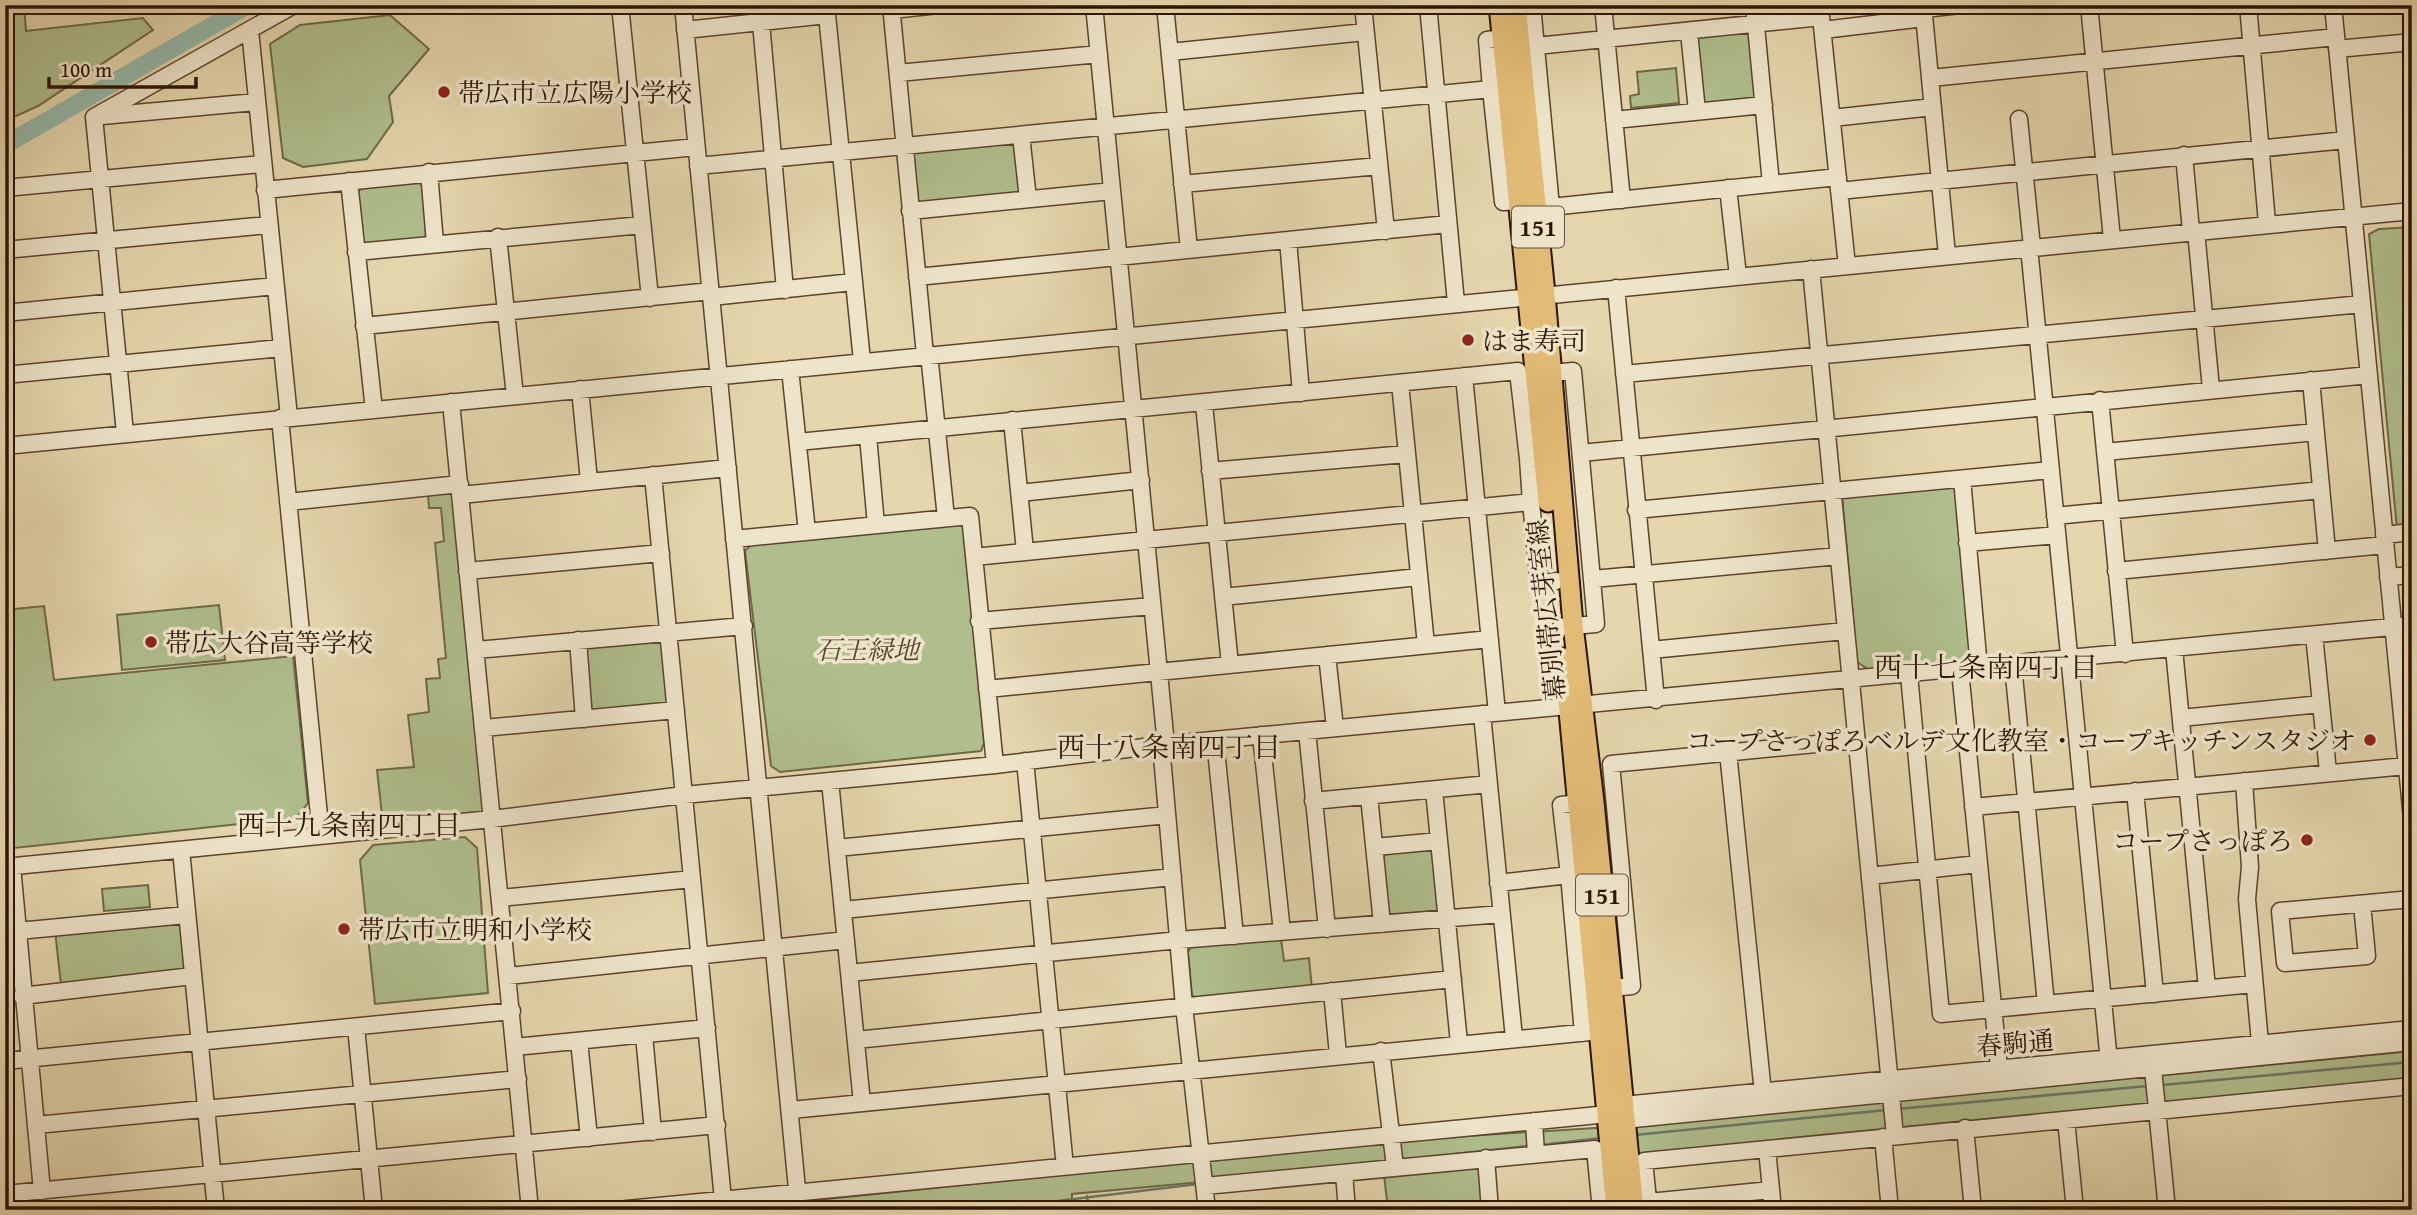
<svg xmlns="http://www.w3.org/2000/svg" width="2417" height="1215" viewBox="0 0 2417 1215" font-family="'Gentium Book Plus','Noto Serif JP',serif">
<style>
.green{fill:#b0be8d;stroke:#6e6947;stroke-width:2}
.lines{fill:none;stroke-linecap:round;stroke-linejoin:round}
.stream{stroke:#6c7767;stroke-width:2.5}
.river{stroke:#96b9ab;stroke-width:18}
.minor-casing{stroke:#5b442c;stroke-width:19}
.major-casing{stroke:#2d1401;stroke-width:23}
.minor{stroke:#eee4ca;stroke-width:16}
.major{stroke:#e2bb76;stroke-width:19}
.poi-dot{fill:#8f2418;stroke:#eee4ca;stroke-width:2.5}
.labels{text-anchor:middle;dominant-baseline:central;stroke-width:7;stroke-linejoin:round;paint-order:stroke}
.shield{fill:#eee4ca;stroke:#67523d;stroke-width:2}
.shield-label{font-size:24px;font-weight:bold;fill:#2d1401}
.poi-label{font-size:26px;fill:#2d1401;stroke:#eee4ca;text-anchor:start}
.street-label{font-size:26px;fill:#2d1401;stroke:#eee4ca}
.park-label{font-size:26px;font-style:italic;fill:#54472b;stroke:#eee4ca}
.neighbourhood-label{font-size:28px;fill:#2d1401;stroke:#eee4ca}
</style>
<rect width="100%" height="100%" fill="#e5d6ad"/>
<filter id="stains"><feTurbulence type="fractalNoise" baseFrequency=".00286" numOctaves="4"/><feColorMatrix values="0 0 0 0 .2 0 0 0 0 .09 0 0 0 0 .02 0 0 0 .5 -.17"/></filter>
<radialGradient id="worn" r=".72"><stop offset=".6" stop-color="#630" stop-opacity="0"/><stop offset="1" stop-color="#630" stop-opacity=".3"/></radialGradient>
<path class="green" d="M 5,5 L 24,5 L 26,31 L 143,18 L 153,30 L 38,106 L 5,121 Z
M 390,15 L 429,49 L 389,96 L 393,122 L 367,159 L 303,167 L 283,158 L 270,44 L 300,25 Z
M 1751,31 L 1757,93 L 1753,100 L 1709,104 L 1699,99 L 1694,37 Z
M 1676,68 L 1679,103 L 1631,108 L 1630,96 L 1639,94 L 1637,72 Z
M 1011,141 L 1018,144 L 1020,195 L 925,206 L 914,203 L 910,155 L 913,151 Z
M 415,180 L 423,186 L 428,231 L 423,240 L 371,246 L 362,241 L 357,194 L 362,187 Z
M 2412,227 L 2412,528 L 2397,529 L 2369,234 L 2379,229 Z
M 1956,485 L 1972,652 L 1967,660 L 1869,670 L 1857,662 L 1842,495 Z
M 454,491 L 484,814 L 383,824 L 377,770 L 414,767 L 408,715 L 429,712 L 426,679 L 440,678 L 438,659 L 446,658 L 435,543 L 444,541 L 441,508 L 429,508 L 428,494 Z
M 956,521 L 966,527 L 984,743 L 981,751 L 780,772 L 771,766 L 745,551 L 754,542 Z
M 219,605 L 225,660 L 122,670 L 117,615 Z
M 44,606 L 54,680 L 293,656 L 308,803 L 296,818 L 5,849 L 5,610 Z
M 658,638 L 664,642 L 670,701 L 666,707 L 594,714 L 588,709 L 582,646 Z
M 465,837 L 477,848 L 488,993 L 375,1004 L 360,860 L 373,845 Z
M 1427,848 L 1434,852 L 1441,909 L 1437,915 L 1395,918 L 1387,912 L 1381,860 L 1387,853 Z
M 148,885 L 150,907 L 104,911 L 102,889 Z
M 181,923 L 184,966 L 180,974 L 61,984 L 55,931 Z
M 1281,939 L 1284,961 L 1309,958 L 1312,989 L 1199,1000 L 1192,995 L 1188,952 L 1192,946 Z
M 2412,1051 L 2412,1082 L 1635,1157 L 1633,1142 L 1072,1194 L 1072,1210 L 720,1210 L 1389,1141 L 1643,1125 Z
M 1476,1167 L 1482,1171 L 1485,1210 L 1388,1210 L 1384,1175 Z"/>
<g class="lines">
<path class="stream" d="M 2162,1085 L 2412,1062
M 1897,1109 L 2148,1086
M 1635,1135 L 1887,1110
M 1542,1145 L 1601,1138
M 1455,1154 L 1528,1146
M 1087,1196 L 1089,1210
M 982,1210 L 1198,1184"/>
<path class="river" d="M 5,145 L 248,5"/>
<g class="minor-casing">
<path id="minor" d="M 620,5 L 650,298
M 683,5 L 799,1210
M 826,5 L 862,361
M 891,5 L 925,355
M 1094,5 L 1166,745
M 1165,5 L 1189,250
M 1363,5 L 1386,231
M 1428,5 L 1456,303
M 1532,5 L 1551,207 L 1838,177
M 1603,5 L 1622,200
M 1754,5 L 1771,184
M 1923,5 L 1947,255
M 2089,5 L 2112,239
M 2248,5 L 2267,223
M 2333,5 L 2412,819
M 1924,9 L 1960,5
M 892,10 L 938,5
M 761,23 L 785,290
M 250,30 L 289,417
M 685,30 L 827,15
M 1823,30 L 1924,18
M 1689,32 L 1697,111
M 1536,46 L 1821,17 L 1847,266
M 2337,49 L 2412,42
M 1170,52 L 1365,32
M 898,73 L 1099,54
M 1931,78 L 2336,37
M 1491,89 L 1503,202 L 1518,201
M 102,116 L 256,102
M 94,117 L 125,433
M 94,117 L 294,5
M 1832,118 L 1933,107
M 2019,119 L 2032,247
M 1614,120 L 1764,105
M 1021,135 L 1028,199
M 2184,155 L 2191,231
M 698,166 L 1491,89 L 1487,40 L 1514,37
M 429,172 L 435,243
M 349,181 L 374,410
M 1182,184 L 1379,166
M 5,188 L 262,164
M 1728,188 L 1738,276
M 265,190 L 696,147
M 1839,191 L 2346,140
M 910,211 L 1112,191
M 2196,231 L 2211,389
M 498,237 L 515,396
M 1288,240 L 1301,393
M 2029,247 L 2110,1072
M 5,250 L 268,225
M 356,252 L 642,225
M 1811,269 L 1895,1136
M 917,277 L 1448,224
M 1616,288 L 1656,700
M 711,297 L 853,282
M 5,313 L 275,286
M 364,326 L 711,291
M 929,354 L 946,518
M 790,369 L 807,532
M 1552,373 L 1573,371 L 1596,624 L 1561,627
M 1624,374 L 2362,304
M 5,375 L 281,348
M 1464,376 L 1497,713
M 2311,380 L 2327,551
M 1400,383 L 1426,645
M 580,389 L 589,481
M 2100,400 L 2125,654
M 451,402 L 530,1210
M 1204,404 L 1230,665
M 280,418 L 321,836
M 1012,420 L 1025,551
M 868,436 L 876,525
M 798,442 L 1518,371 L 1528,459 L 1553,457
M 5,446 L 2412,211
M 2105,452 L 2316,432
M 1581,453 L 2369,375
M 1210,471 L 1406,454
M 653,475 L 723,1200
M 1962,479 L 1979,668
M 1020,493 L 1141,480
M 461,495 L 728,468
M 288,502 L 460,484
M 1531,502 L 1539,584 L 1556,581
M 1636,510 L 2051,470
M 2055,516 L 2321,490
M 2384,535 L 2412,532
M 734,539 L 970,516 L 995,765
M 1967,543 L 2057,535
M 974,557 L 1531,502 L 1528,459
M 467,571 L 661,553
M 2116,571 L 2385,545
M 2388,577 L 2412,575
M 1593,579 L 1838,556
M 1223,597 L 1419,577
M 979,621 L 1152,606
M 2314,635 L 2328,772
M 578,640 L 584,719
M 2174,649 L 2207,988
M 476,650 L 744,626
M 1651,650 L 1845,631
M 1327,655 L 1335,728
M 2013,665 L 2046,1004
M 1960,670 L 2000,1078
M 1909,675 L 1941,1014 L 2254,984
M 987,689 L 1490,639
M 1482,714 L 1514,1038
M 2181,718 L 2321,704
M 484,728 L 676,710
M 1307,731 L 1327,929
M 1261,735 L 1282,932
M 1215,740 L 1235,936
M 1161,745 L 1184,1006 L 1207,1210
M 1728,752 L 1763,1093
M 1025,761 L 1065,1167
M 830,781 L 862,1103
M 2244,781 L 2250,867 L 2247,899 L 2261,1054
M 1434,790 L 1459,1043
M 2135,791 L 2155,994
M 1369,796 L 1382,924
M 1313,801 L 1489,784
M 1973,807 L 2406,766
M 1375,847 L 1439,841
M 837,848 L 1167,815
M 181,850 L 216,1210
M 12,866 L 42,1191
M 5,867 L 492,819 L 684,795 L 995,765 L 1161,745 L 2412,625
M 1569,875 L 1583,1033
M 1870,876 L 1978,864
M 1498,883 L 1569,875 L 1561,805 L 1588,802
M 500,898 L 692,879
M 2362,904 L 2367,956 L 2285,963 L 2280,911 L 2412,899
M 843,910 L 1173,877
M 18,931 L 186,915
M 849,973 L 1179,940 L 1501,914
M 508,976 L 846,940
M 1600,989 L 1632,986 L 1611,764 L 1857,740
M 1332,991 L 1338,1055
M 22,996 L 192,976
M 356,1027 L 374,1210
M 644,1035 L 653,1132
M 856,1040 L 1453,979
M 579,1041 L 589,1138
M 515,1047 L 707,1028
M 1381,1051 L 1395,1167
M 2152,1059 L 2167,1210
M 5,1061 L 512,1011
M 791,1110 L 1600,1031
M 1616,1117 L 1624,1120 L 2412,1042
M 2066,1120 L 2075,1210
M 1534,1121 L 1536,1154
M 36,1125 L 518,1079
M 1965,1128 L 1973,1210
M 1883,1137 L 1890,1210
M 1767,1149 L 1773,1210
M 1486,1158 L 1490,1210
M 1344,1173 L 1347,1210
M 1205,1186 L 1595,1149 L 1601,1210
M 5,1194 L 717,1125
M 1639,1203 L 1771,1190
M 617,1210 L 1588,1116 L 1607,1114 L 1623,1105 L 2412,1029
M 1649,1210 L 1644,1161 L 2412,1086"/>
</g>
<g class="major-casing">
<path id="major" d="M 1499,5 L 1548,502
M 1516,5 L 1545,294 L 1573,625 L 1594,802 L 1634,1210
M 1564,658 L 1616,1210"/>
</g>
<use href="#minor" class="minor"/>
<use href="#major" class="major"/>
</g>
<g class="poi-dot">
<circle cx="444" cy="92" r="7"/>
<circle cx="1468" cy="340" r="7"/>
<circle cx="151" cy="642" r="7"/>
<circle cx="2370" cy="740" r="7"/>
<circle cx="2307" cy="840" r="7"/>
<circle cx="344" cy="929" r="7"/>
</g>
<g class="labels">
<g class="shield">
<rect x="1512" y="206.5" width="52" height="41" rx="5"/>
<rect x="1576" y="874.5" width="52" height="41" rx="5"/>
</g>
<g class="shield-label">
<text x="1538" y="227">151</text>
<text x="1602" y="895">151</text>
</g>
<g class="poi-label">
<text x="458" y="92">帯広市立広陽小学校</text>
<text x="1482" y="340">はま寿司</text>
<text x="165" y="642">帯広大谷高等学校</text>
<text x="2356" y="740" text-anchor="end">コープさっぽろベルデ文化教室・コープキッチンスタジオ</text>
<text x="2293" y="840" text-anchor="end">コープさっぽろ</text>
<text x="358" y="929">帯広市立明和小学校</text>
</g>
<g class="street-label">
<text transform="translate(1546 610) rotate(-96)">幕別帯広芽室線</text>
<text transform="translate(2015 1043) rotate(-5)">春駒通</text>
</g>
<g class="park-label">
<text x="867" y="649">石王緑地</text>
</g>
<g class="neighbourhood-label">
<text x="1986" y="666">西十七条南四丁目</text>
<text x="1169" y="746">西十八条南四丁目</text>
<text x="349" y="824">西十九条南四丁目</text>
</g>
</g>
<rect width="2417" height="1215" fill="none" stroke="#e5d6ad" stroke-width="28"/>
<rect x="7" y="7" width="2403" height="1201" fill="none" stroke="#2d1401" stroke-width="3.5"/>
<rect x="14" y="14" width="2389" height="1187" fill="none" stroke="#2d1401" stroke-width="2"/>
<path d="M49 77v10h147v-10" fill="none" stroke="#2d1401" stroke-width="3.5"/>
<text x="60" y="77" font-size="21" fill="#2d1401" stroke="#eee4ca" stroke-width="5" paint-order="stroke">100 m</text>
<rect width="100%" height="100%" filter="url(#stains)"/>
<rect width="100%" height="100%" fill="url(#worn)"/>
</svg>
